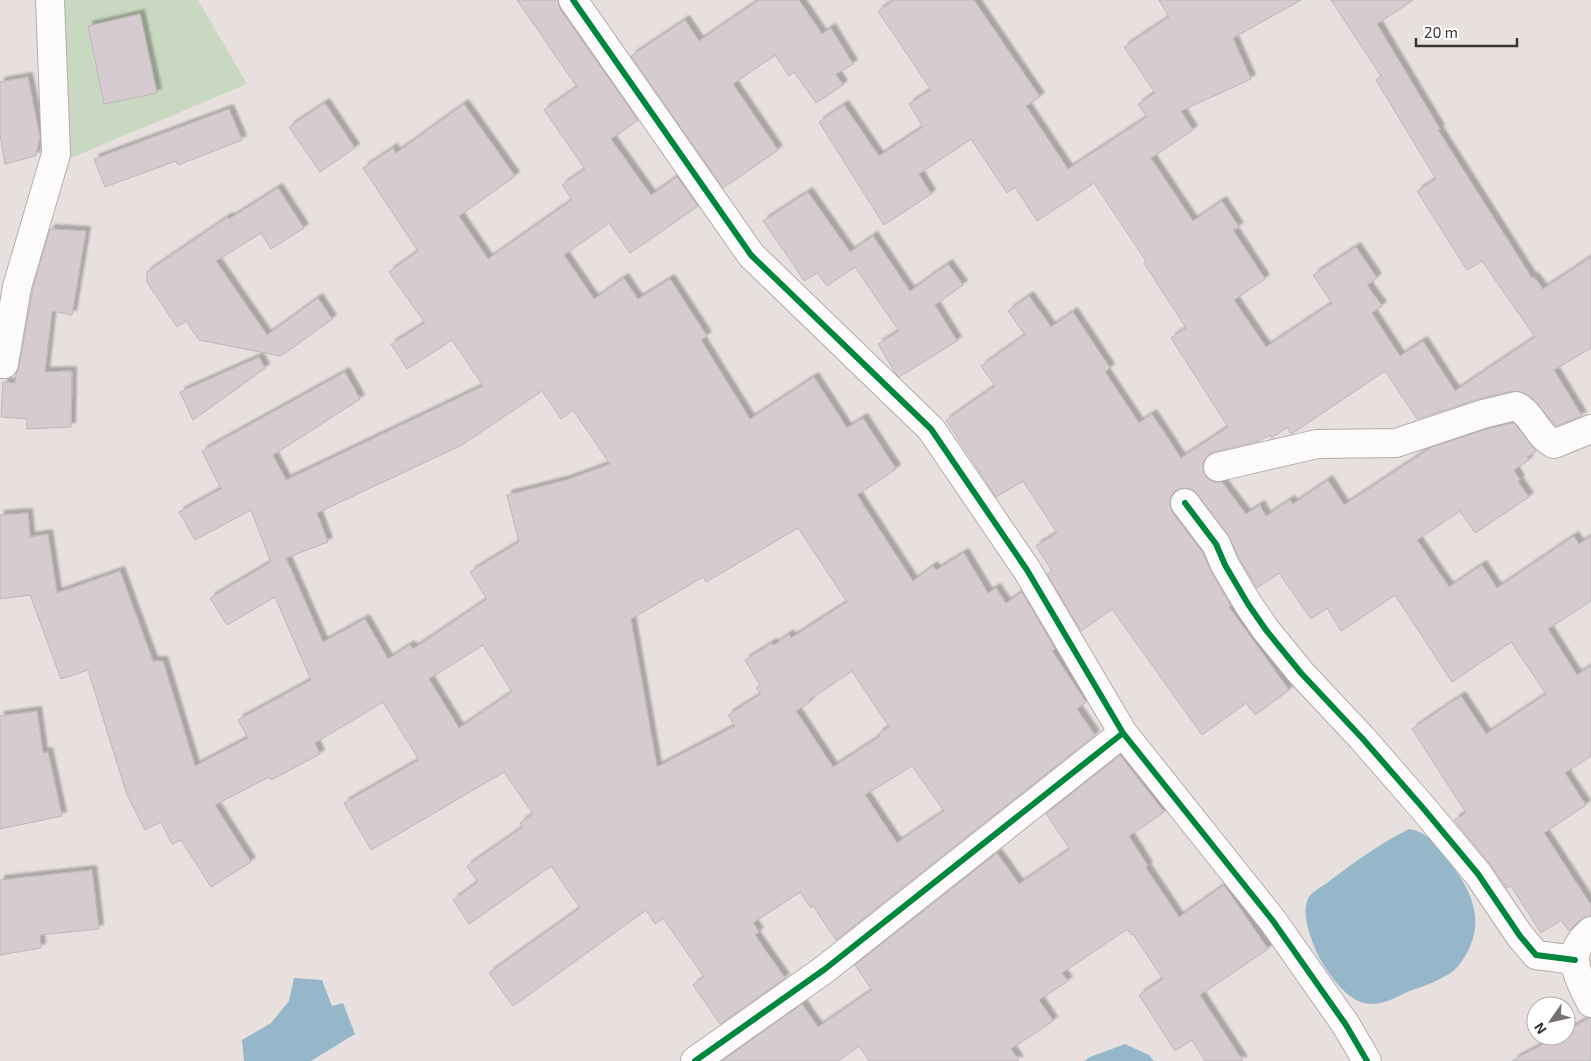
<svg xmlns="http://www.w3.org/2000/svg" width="1591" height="1061" viewBox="0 0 1591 1061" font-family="'Exo 2',sans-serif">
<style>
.green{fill:#c9d8c0}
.water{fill:#96b7ca}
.building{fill:#d6cbd1;stroke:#bcb7b8;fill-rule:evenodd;filter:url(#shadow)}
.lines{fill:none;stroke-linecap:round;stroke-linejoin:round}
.minor-casing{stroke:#b3adab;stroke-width:30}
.minor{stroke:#fcfafa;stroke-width:28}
.cycleway-casing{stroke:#fff;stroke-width:9}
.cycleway{stroke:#00873e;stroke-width:6}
</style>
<defs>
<filter id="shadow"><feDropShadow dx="4.5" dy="-4.5" stdDeviation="1" flood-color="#0004"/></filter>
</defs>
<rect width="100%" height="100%" fill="#e8e0de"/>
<path class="green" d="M 59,0 L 198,0 L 247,84 L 66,160 Z"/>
<path class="water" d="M 1409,829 C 1430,833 1436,845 1449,861 C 1470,889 1485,917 1468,951 C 1463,960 1458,968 1449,974 C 1436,982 1421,987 1407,992 C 1393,999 1377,1008 1361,1002 C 1345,997 1328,973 1320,959 C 1313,945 1299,912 1309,897 C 1312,892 1321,887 1327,883 C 1353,863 1379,844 1409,829 Z
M 294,978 L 322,980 L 332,1006 L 343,1003 L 355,1034 L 311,1061 L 244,1061 L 242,1040 L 271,1023 L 289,1001 Z
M 1125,1044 L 1149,1055 L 1154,1061 L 1084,1061 L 1090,1057 Z"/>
<path class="building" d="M 517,0 L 558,0 L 560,9 L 638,120 L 611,139 L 651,195 L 677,177 L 698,206 L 630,253 L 609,223 L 564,255 L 594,299 L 624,278 L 638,299 L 670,279 L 707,336 L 701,340 L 750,419 L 814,377 L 847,428 L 863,418 L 896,469 L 857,495 L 913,581 L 933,566 L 936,570 L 964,553 L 988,593 L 996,588 L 1006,603 L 1022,592 L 1055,649 L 1052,651 L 1086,702 L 1077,709 L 1095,735 L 836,940 L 813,906 L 811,908 L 800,892 L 753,923 L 759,932 L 755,935 L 785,978 L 720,1024 L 693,985 L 704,977 L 663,918 L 655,924 L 646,910 L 513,1006 L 489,973 L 580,908 L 551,866 L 469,924 L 453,900 L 478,882 L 467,866 L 523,827 L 520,823 L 533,814 L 504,772 L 371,850 L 344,803 L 419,760 L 383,702 L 315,743 L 320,754 L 271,780 L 269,777 L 215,805 L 251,862 L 211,887 L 181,840 L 172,844 L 161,822 L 145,830 L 127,795 L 88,670 L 61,679 L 30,595 L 0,599 L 0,515 L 28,513 L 30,537 L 48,534 L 57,593 L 120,571 L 153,661 L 163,661 L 195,766 L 248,738 L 238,720 L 311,680 L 275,597 L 227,625 L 210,598 L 271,562 L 251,510 L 195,540 L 179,512 L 221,489 L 202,451 L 345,372 L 360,399 L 273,455 L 286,480 L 483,386 L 452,340 L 407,369 L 391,344 L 425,323 L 389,272 L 418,251 L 363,168 L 393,148 L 396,153 L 464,104 L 515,176 L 459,216 L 488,259 L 572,200 L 562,185 L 585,169 L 544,110 L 577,87 ZM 542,391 L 561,419 L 573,410 L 610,464 L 566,480 L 507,495 L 519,542 L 470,572 L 487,599 L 413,649 L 410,645 L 388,659 L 365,619 L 323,642 L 286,558 L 328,542 L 317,513 L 460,446 ZM 798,528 L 847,602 L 791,638 L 789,634 L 774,645 L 772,643 L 745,660 L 760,685 L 756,688 L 761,694 L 728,715 L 735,726 L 657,767 L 631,619 L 703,577 L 706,582 ZM 483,645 L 512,692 L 459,728 L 429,679 ZM 852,671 L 889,727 L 878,734 L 879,737 L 833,767 L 796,711 L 810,702 L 809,700 ZM 912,766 L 944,811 L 897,843 L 865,795 Z
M 759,0 L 799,0 L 822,34 L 831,28 L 853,64 L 836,74 L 843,85 L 816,103 L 794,72 L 789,76 L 775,55 L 733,84 L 778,150 L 723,188 L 631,56 L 685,20 L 699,41 Z
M 894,0 L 974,0 L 1040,97 L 1026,106 L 1068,169 L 1147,117 L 1138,104 L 1155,93 L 1124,47 L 1169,17 L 1159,0 L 1301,0 L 1233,38 L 1251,79 L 1181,111 L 1193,130 L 1151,158 L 1193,221 L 1222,201 L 1239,227 L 1233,230 L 1265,279 L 1234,300 L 1266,347 L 1332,303 L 1313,275 L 1356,247 L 1377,278 L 1367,285 L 1382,306 L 1372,313 L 1400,356 L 1423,341 L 1455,391 L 1535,337 L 1482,261 L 1467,270 L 1417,191 L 1436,179 L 1376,80 L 1381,76 L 1331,0 L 1413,0 L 1377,24 L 1440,129 L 1438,130 L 1532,278 L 1534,277 L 1543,289 L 1591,257 L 1591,348 L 1554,370 L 1582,416 L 1556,426 L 1532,398 L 1524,393 L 1513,391 L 1478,399 L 1417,419 L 1385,371 L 1291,434 L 1287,427 L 1272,438 L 1270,435 L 1259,441 L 1214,452 L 1208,455 L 1203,462 L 1203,470 L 1207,478 L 1214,482 L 1222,482 L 1246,514 L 1260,505 L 1266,516 L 1290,500 L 1293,504 L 1328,480 L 1344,505 L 1432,447 L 1487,429 L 1513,423 L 1515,424 L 1536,451 L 1527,457 L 1529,460 L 1514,470 L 1520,480 L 1518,481 L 1529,497 L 1475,533 L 1460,511 L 1417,540 L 1449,587 L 1482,565 L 1497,588 L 1574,536 L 1579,544 L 1591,536 L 1591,601 L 1548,629 L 1577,675 L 1591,666 L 1591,756 L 1565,773 L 1586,805 L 1544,833 L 1591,905 L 1591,916 L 1580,920 L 1569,931 L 1561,920 L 1541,933 L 1511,886 L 1507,888 L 1490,864 L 1454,820 L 1466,813 L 1412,729 L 1461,696 L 1486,734 L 1546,694 L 1511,642 L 1452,682 L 1395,595 L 1341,631 L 1327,608 L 1311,619 L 1279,573 L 1257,588 L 1239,558 L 1228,535 L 1197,494 L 1192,489 L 1184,488 L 1176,490 L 1171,496 L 1170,504 L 1172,512 L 1202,552 L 1212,573 L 1231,606 L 1229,607 L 1289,690 L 1255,715 L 1246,703 L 1202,735 L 1112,609 L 1081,631 L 1047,574 L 1052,571 L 1036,546 L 1057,533 L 1023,481 L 996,497 L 946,420 L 995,386 L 981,366 L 1025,335 L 1008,311 L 1029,296 L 1051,327 L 1073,312 L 1110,368 L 1105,372 L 1139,423 L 1152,414 L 1181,458 L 1228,427 L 1171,338 L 1186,328 L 1144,263 L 1146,261 L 1094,183 L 1037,221 L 1015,187 L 1007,193 L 971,139 L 919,174 L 931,194 L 884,225 L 819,122 L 844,105 L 879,156 L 923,127 L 909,104 L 931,90 L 878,11 Z
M 140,14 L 157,93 L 104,104 L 88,26 Z
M 28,77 L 40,138 L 35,156 L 5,164 L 0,134 L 0,82 Z
M 325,103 L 355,148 L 320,172 L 289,127 Z
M 229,109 L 242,140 L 178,165 L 176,161 L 105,187 L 94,159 Z
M 278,188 L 304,228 L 271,249 L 261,233 L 216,261 L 267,335 L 318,298 L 332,319 L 281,356 L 199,340 L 186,321 L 177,327 L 147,282 L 147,272 L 228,217 L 229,219 Z
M 808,192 L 850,252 L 873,236 L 910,291 L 948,264 L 963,285 L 935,305 L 957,341 L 899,377 L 896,374 L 878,344 L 899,331 L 855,267 L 827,286 L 817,273 L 804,281 L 789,258 L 763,221 Z
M 50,229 L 86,231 L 72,315 L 52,311 L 45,372 L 72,371 L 71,427 L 27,429 L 27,419 L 1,417 L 3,382 L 15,383 L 16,374 L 19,367 L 33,288 Z
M 259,357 L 265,368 L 193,420 L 180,392 Z
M 37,711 L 43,753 L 48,752 L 62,816 L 0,829 L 0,716 Z
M 1120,755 L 1164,812 L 1129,836 L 1148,866 L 1146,868 L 1179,917 L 1224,885 L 1268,949 L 1200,995 L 1243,1061 L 1205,1061 L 1192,1040 L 1175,1051 L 1139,995 L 1163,979 L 1133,934 L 1131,935 L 1127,929 L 1062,973 L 1068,981 L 1039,1000 L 1053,1021 L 1011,1049 L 1019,1061 L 869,1061 L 859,1046 L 838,1061 L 722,1061 L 802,1004 L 818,1027 L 872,990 L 855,965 L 997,853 L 1019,884 L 1070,849 L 1046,814 Z
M 92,870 L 99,929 L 40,935 L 41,948 L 0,955 L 0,880 Z
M 1589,1018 L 1591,1018 L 1591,1061 L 1512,1061 L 1558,1036 L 1566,1036 L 1566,1031 Z"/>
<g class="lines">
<g class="minor-casing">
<path id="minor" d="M 573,0 L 751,255 L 931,429 L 1027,570 L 1123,733 L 1273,921 L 1346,1025 L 1367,1061
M 4,364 L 17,287 L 56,154 L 50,0
M 1218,467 L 1317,444 L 1396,443 L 1483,414 L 1516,406 C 1532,413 1537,436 1554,444 L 1591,429
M 1185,503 L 1216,544 L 1225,565 L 1248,604 L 1266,630 L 1301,673 L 1362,738 L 1423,808 L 1478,874 L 1520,936 L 1536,955 L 1575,960
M 1591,931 C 1587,935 1583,938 1580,943 C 1567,960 1583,987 1591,1003
M 695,1061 L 825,969 L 1123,733"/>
</g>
<use href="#minor" class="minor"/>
<g class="cycleway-casing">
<path id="cycleway" d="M 573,0 L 751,255 L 931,429 L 1027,570 L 1123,733 L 1273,921 L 1346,1025 L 1367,1061
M 1185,503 L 1216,544 L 1225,565 L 1248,604 L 1266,630 L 1301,673 L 1362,738 L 1423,808 L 1478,874 L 1520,936 L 1536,955 L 1575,960
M 695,1061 L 825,969 L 1123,733"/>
</g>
<use href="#cycleway" class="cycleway"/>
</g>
<g transform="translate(1551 1021) rotate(236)"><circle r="24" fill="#ffffff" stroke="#b0aead"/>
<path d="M0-4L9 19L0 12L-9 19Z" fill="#77716f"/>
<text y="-8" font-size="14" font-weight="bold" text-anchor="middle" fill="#3a3533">N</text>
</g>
<path d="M1416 38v8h101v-8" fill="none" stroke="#3a3533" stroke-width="2.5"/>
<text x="1424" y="38" font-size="15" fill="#3a3533" stroke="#ffffff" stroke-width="4" paint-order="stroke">20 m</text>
</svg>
